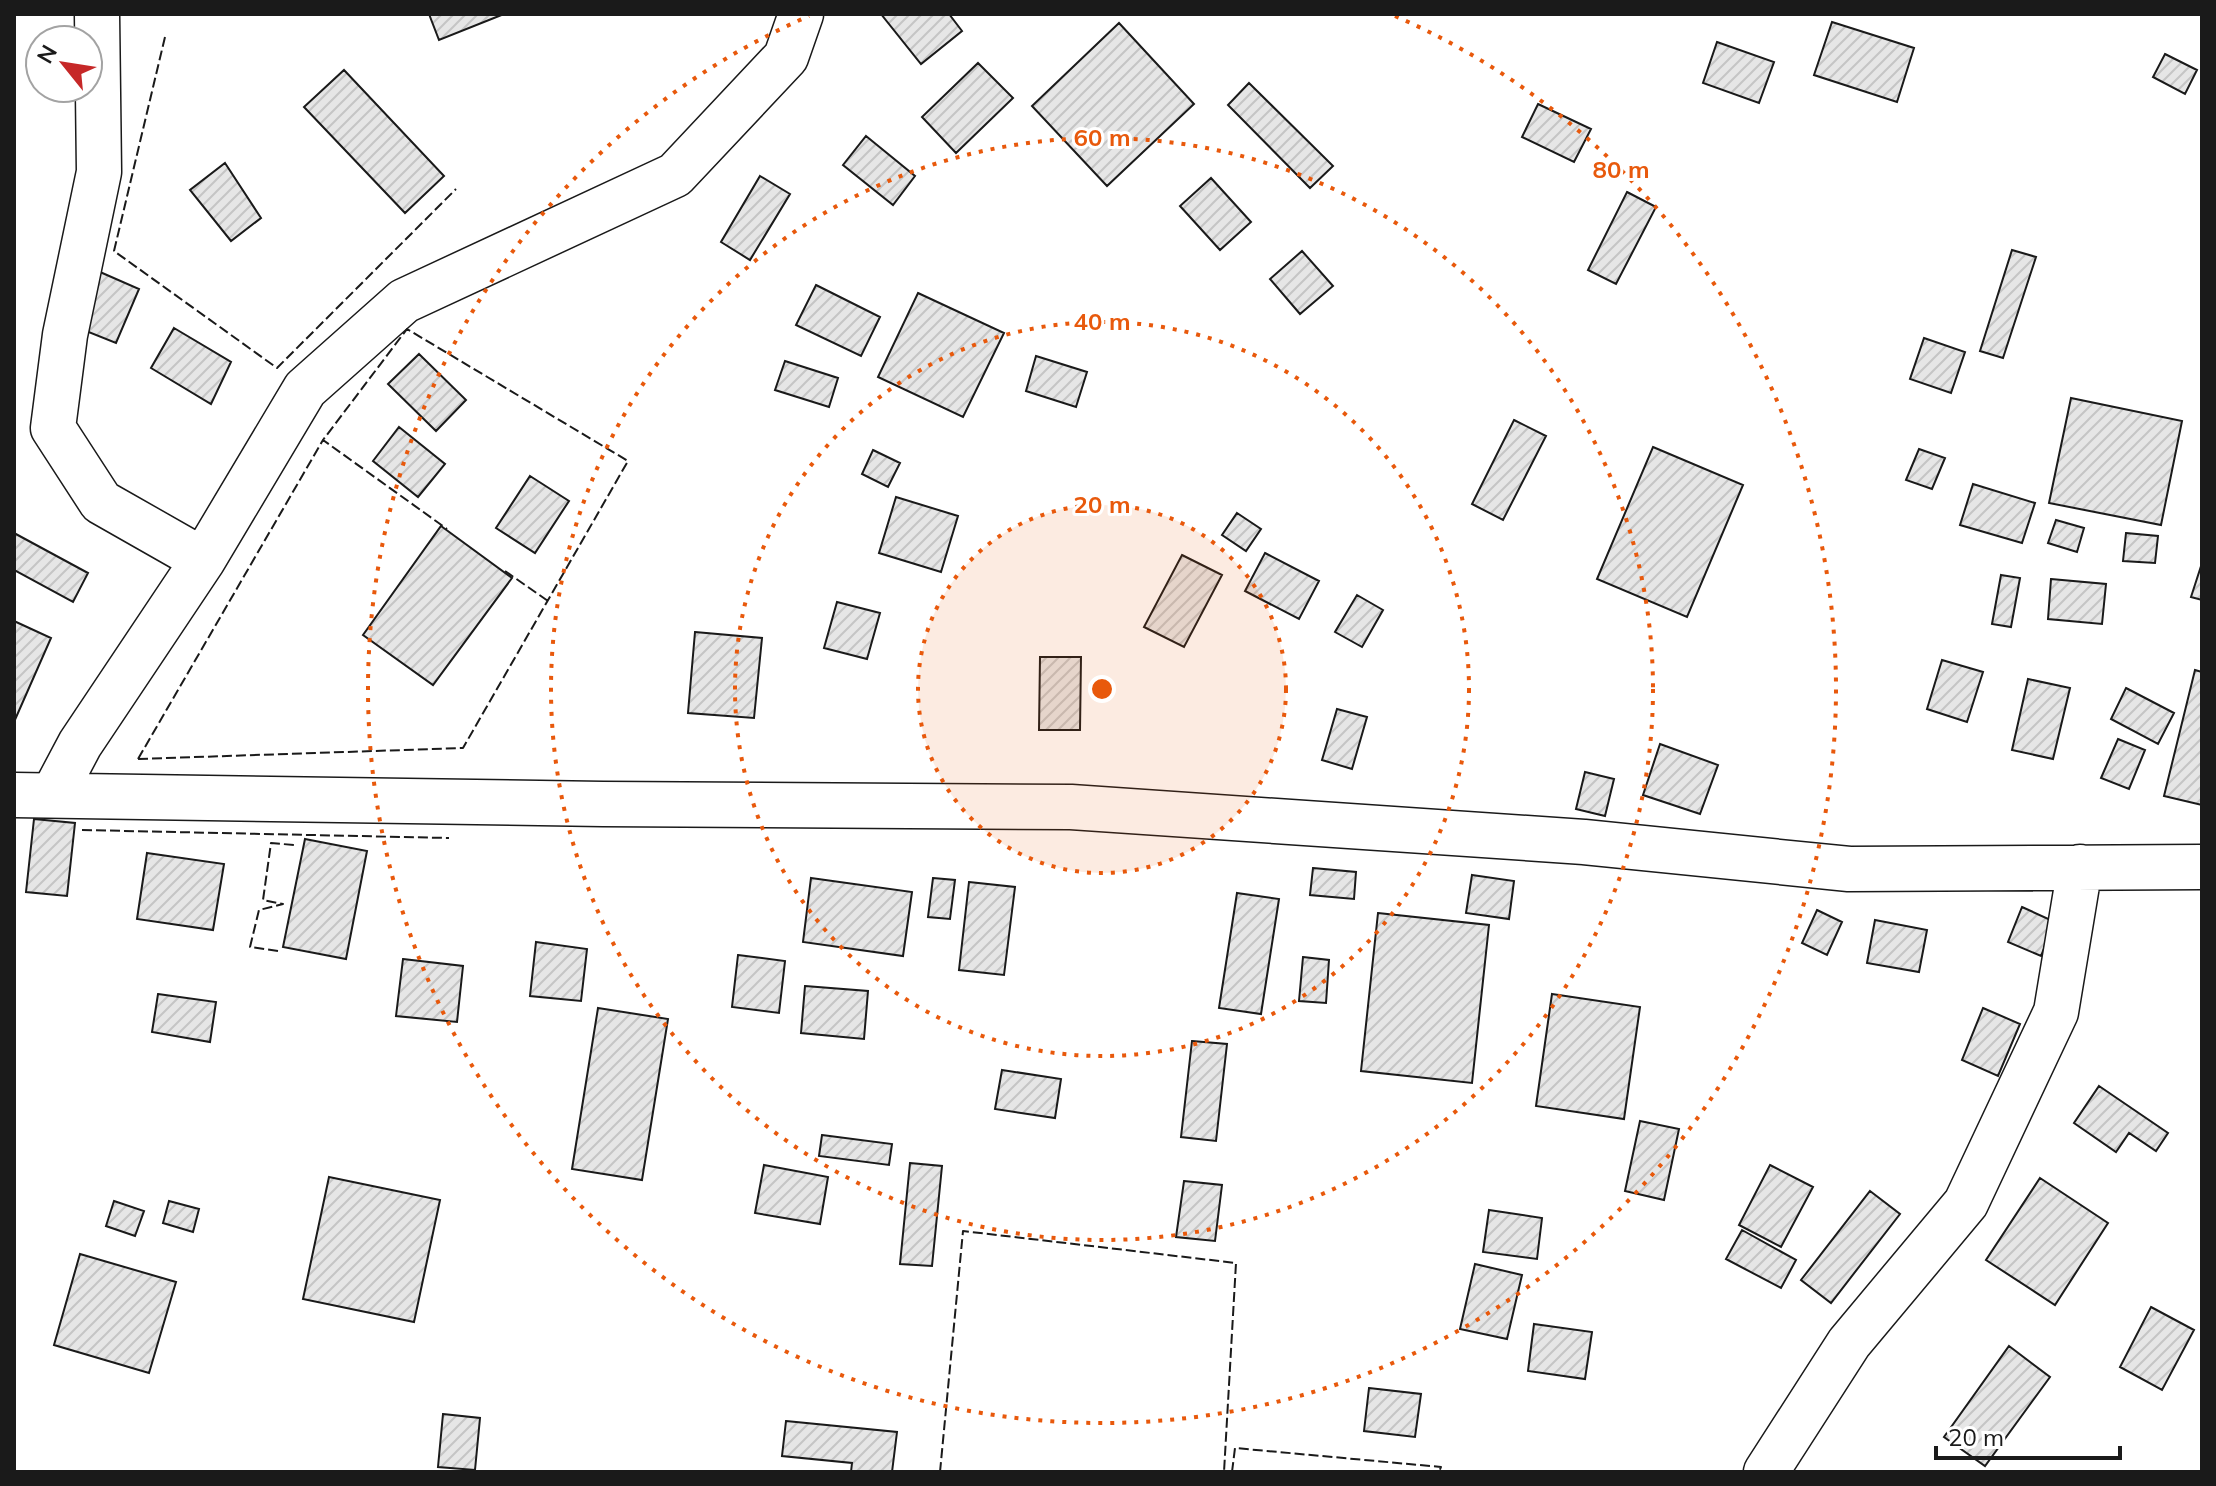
<svg xmlns="http://www.w3.org/2000/svg" width="2216" height="1486" viewBox="0 0 2216 1486" font-family="Mulish,sans-serif">
<style>
.building{fill:url(#building-hatch);stroke:#1a1a1a;stroke-width:2}
.lines{fill:none;stroke-linecap:round;stroke-linejoin:round}
.minor-casing{stroke:#1a1a1a;stroke-width:47}
.minor{stroke:#fff;stroke-width:44}
.fence{stroke:#1a1a1a;stroke-width:2;stroke-dasharray:10 4;stroke-linecap:butt}
.ring{fill:none;stroke:#e8590c;stroke-width:4;stroke-dasharray:4 8}
.centre{fill:#e8590c;stroke:#fff;stroke-width:4}
.ring-label{font-size:24px;text-anchor:middle;font-weight:bold;fill:#e8590c;stroke:#fff;stroke-width:6;stroke-linejoin:round;paint-order:stroke}
</style>
<defs>
<pattern id="building-hatch" width="6" height="6" patternUnits="userSpaceOnUse" patternTransform="scale(2)"><rect width="6" height="6" fill="#e6e6e6"/><path d="M-1 1l2-2M0 6l6-6M5 7l2-2" fill="none" stroke="#c5c5c5"/></pattern>
</defs>
<rect width="100%" height="100%" fill="#fff"/>
<path class="building" d="M 429,14 L 504,14 L 439,40 Z
M 881,14 L 949,14 L 962,31 L 921,64 Z
M 1832,22 L 1914,48 L 1897,102 L 1814,75 Z
M 1119,23 L 1194,104 L 1107,186 L 1032,106 Z
M 1717,42 L 1774,62 L 1759,103 L 1703,83 Z
M 2165,54 L 2197,70 L 2185,94 L 2153,77 Z
M 978,63 L 1013,98 L 956,153 L 922,117 Z
M 344,70 L 444,176 L 405,213 L 304,107 Z
M 1249,83 L 1333,166 L 1310,188 L 1228,105 Z
M 1538,104 L 1591,129 L 1574,162 L 1522,137 Z
M 866,136 L 915,176 L 893,205 L 843,165 Z
M 225,163 L 261,218 L 231,241 L 190,190 Z
M 760,176 L 790,194 L 750,260 L 721,242 Z
M 1211,178 L 1251,222 L 1220,250 L 1180,206 Z
M 1627,192 L 1656,207 L 1616,284 L 1588,270 Z
M 2012,250 L 2036,257 L 2003,358 L 1980,351 Z
M 1302,251 L 1333,286 L 1300,314 L 1270,279 Z
M 100,272 L 139,289 L 116,343 L 76,327 Z
M 816,285 L 880,317 L 861,356 L 796,325 Z
M 918,293 L 1004,333 L 963,417 L 878,377 Z
M 174,328 L 231,362 L 211,404 L 151,368 Z
M 1924,338 L 1965,352 L 1951,393 L 1910,379 Z
M 419,354 L 466,400 L 436,431 L 388,384 Z
M 1036,356 L 1087,372 L 1076,407 L 1026,391 Z
M 785,361 L 838,378 L 829,407 L 775,390 Z
M 2071,398 L 2182,421 L 2161,525 L 2049,503 Z
M 1514,420 L 1546,436 L 1503,520 L 1472,504 Z
M 399,427 L 445,464 L 418,497 L 373,461 Z
M 1653,447 L 1743,485 L 1687,617 L 1597,579 Z
M 1919,449 L 1945,458 L 1932,489 L 1906,480 Z
M 873,450 L 900,463 L 888,487 L 862,474 Z
M 530,476 L 569,501 L 535,553 L 496,528 Z
M 1973,484 L 2035,503 L 2022,543 L 1960,525 Z
M 896,497 L 958,516 L 941,572 L 879,553 Z
M 1237,513 L 1261,529 L 1246,551 L 1222,535 Z
M 2056,520 L 2084,528 L 2077,552 L 2048,543 Z
M 441,526 L 512,578 L 433,685 L 363,635 Z
M 14,533 L 88,573 L 73,602 L 14,570 Z
M 2126,533 L 2158,536 L 2155,563 L 2123,561 Z
M 1265,553 L 1319,581 L 1299,619 L 1245,591 Z
M 1182,555 L 1222,575 L 1184,647 L 1144,627 Z
M 2202,563 L 2202,600 L 2191,597 Z
M 2001,575 L 2020,578 L 2011,627 L 1992,624 Z
M 2051,579 L 2106,584 L 2102,624 L 2048,619 Z
M 1357,595 L 1383,610 L 1362,647 L 1335,632 Z
M 837,602 L 880,613 L 867,659 L 824,648 Z
M 14,621 L 51,638 L 14,722 Z
M 695,632 L 762,638 L 754,718 L 688,713 Z
M 1040,657 L 1081,657 L 1080,730 L 1039,730 Z
M 1942,660 L 1983,672 L 1967,722 L 1927,709 Z
M 2195,670 L 2202,672 L 2202,805 L 2164,796 Z
M 2028,679 L 2070,688 L 2053,759 L 2012,750 Z
M 2126,688 L 2174,713 L 2158,744 L 2111,719 Z
M 1337,709 L 1367,717 L 1352,769 L 1322,760 Z
M 2118,739 L 2145,750 L 2129,789 L 2101,778 Z
M 1660,744 L 1718,765 L 1700,814 L 1643,795 Z
M 1585,772 L 1614,779 L 1605,816 L 1576,809 Z
M 34,819 L 75,823 L 67,896 L 26,892 Z
M 305,839 L 367,851 L 346,959 L 283,947 Z
M 147,853 L 224,864 L 213,930 L 137,919 Z
M 1313,868 L 1356,872 L 1354,899 L 1310,895 Z
M 1472,875 L 1514,881 L 1509,919 L 1466,913 Z
M 811,878 L 912,892 L 903,956 L 803,942 Z
M 933,878 L 955,880 L 950,919 L 928,917 Z
M 969,882 L 1015,887 L 1004,975 L 959,970 Z
M 1237,893 L 1279,899 L 1261,1014 L 1219,1008 Z
M 2022,907 L 2055,922 L 2041,956 L 2008,942 Z
M 1817,910 L 1842,922 L 1827,955 L 1802,943 Z
M 1378,913 L 1489,925 L 1472,1083 L 1361,1071 Z
M 1875,920 L 1927,930 L 1919,972 L 1867,963 Z
M 536,942 L 587,949 L 581,1001 L 530,996 Z
M 738,955 L 785,961 L 779,1013 L 732,1007 Z
M 1303,957 L 1329,960 L 1326,1003 L 1299,1001 Z
M 403,959 L 463,966 L 457,1022 L 396,1016 Z
M 805,986 L 868,991 L 864,1039 L 801,1033 Z
M 158,994 L 216,1002 L 210,1042 L 152,1032 Z
M 1552,994 L 1640,1007 L 1624,1119 L 1536,1106 Z
M 598,1008 L 668,1019 L 642,1180 L 572,1169 Z
M 1983,1008 L 2020,1024 L 1998,1076 L 1962,1060 Z
M 1192,1041 L 1227,1044 L 1216,1141 L 1181,1137 Z
M 1002,1070 L 1061,1079 L 1055,1118 L 995,1109 Z
M 2099,1086 L 2168,1133 L 2156,1151 L 2129,1133 L 2116,1152 L 2074,1123 Z
M 1640,1121 L 1679,1129 L 1664,1200 L 1625,1191 Z
M 822,1135 L 892,1144 L 889,1165 L 819,1156 Z
M 910,1163 L 942,1166 L 932,1266 L 900,1264 Z
M 764,1165 L 828,1177 L 820,1224 L 755,1213 Z
M 1770,1165 L 1813,1187 L 1781,1247 L 1739,1225 Z
M 329,1177 L 440,1200 L 414,1322 L 303,1299 Z
M 2040,1178 L 2108,1223 L 2055,1305 L 1986,1260 Z
M 1184,1181 L 1222,1185 L 1215,1241 L 1176,1237 Z
M 1870,1191 L 1900,1214 L 1831,1303 L 1801,1280 Z
M 114,1201 L 144,1211 L 135,1236 L 106,1226 Z
M 169,1201 L 199,1209 L 193,1232 L 163,1223 Z
M 1489,1210 L 1542,1218 L 1537,1259 L 1483,1252 Z
M 1742,1230 L 1796,1260 L 1781,1288 L 1726,1259 Z
M 80,1254 L 176,1282 L 149,1373 L 54,1345 Z
M 1475,1264 L 1522,1275 L 1507,1339 L 1460,1329 Z
M 2151,1307 L 2194,1330 L 2162,1390 L 2120,1367 Z
M 1534,1324 L 1592,1332 L 1585,1379 L 1528,1371 Z
M 2009,1346 L 2050,1377 L 1985,1466 L 1944,1437 Z
M 1369,1388 L 1421,1394 L 1415,1437 L 1364,1431 Z
M 443,1414 L 480,1418 L 475,1470 L 438,1467 Z
M 786,1421 L 897,1432 L 892,1472 L 851,1472 L 852,1463 L 782,1456 Z"/>
<g class="lines">
<g class="minor-casing">
<path id="minor" d="M 97,14 L 99,172 L 65,335 L 53,428 L 101,502 L 203,560
M 14,795 L 603,804 L 1071,807 L 1584,842 L 1849,869 L 2202,867
M 53,795 L 80,744 L 203,560 L 305,389 L 404,301 L 675,175 L 786,57 L 801,14
M 1766,1472 L 1849,1343 L 1966,1203 L 2056,1012 L 2080,867"/>
</g>
<use href="#minor" class="minor"/>
<path class="fence" d="M 165,37 L 114,251 L 277,368 L 456,189
M 505,571 L 548,601
M 138,759 L 463,748 L 628,461 L 407,329 L 323,440 L 447,529
M 138,759 L 323,440
M 82,830 L 449,838
M 278,951 L 250,947 L 259,910 L 283,904 L 263,900 L 271,843 L 294,845
M 940,1472 L 963,1231 L 1236,1263 L 1224,1472
M 1232,1472 L 1235,1448 L 1441,1467 L 1439,1472"/>
</g>
<circle cx="1102" cy="689" r="184" fill="#e8590c" fill-opacity=".12"/>
<g class="ring">
<circle cx="1102" cy="689" r="184"/>
<circle cx="1102" cy="689" r="367"/>
<circle cx="1102" cy="689" r="551"/>
<path d="M1395 16A734 734 0 1 1 809 16"/>
</g>
<circle cx="1102" cy="689" r="12" class="centre"/>
<g class="ring-label">
<text x="1102" y="146">60 m</text>
<text x="1621" y="178">80 m</text>
<text x="1102" y="330">40 m</text>
<text x="1102" y="513">20 m</text>
</g>
<rect width="2216" height="1486" fill="none" stroke="#1a1a1a" stroke-width="32"/>
<g transform="translate(64 64) rotate(300)"><circle r="38" fill="#ffffff" stroke="#a3a3a3" stroke-width="2"/>
<path d="M0-6L14 30L0 20L-14 30Z" fill="#c62828"/>
<text y="-12" font-size="22" font-weight="bold" text-anchor="middle" fill="#1a1a1a">N</text>
</g>
<path d="M1936 1446v12h184v-12" fill="none" stroke="#1a1a1a" stroke-width="4"/>
<text x="1948" y="1446" font-size="24" fill="#1a1a1a" stroke="#ffffff" stroke-width="6" paint-order="stroke">20 m</text>
</svg>
